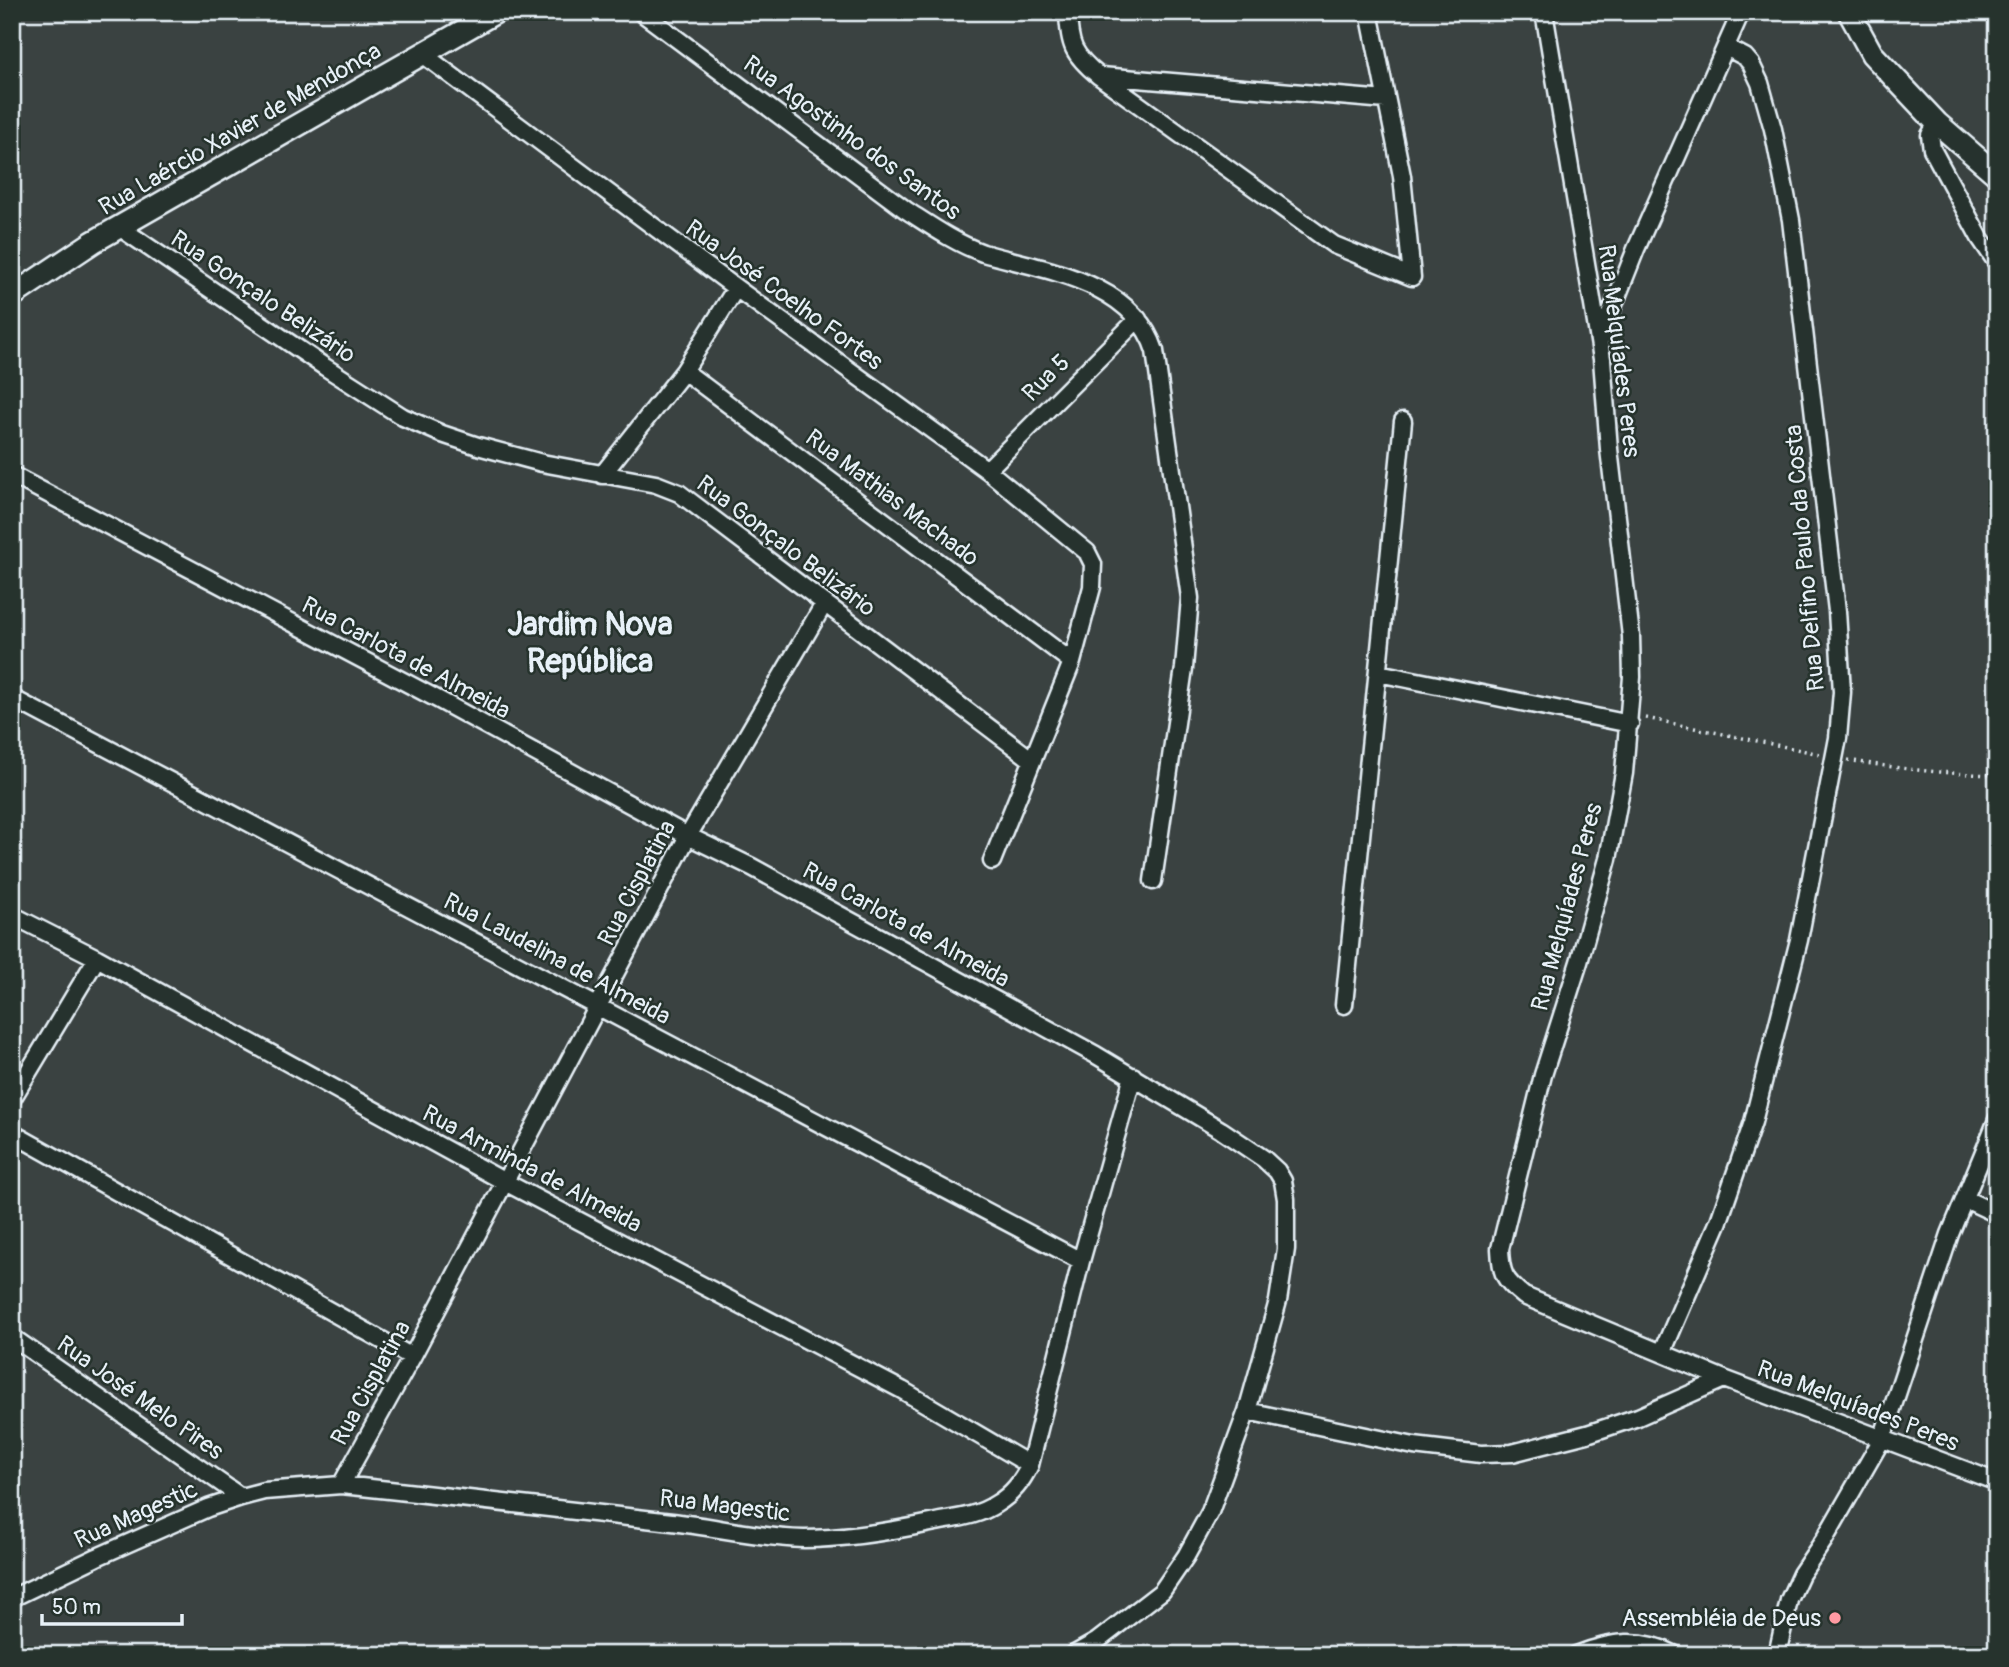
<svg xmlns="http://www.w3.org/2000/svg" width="2009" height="1667" viewBox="0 0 2009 1667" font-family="Pangolin,sans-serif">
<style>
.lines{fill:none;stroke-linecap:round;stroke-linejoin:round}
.minor-casing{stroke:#e8f1f8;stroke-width:21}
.tertiary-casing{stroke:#e8f1f8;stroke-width:26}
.path{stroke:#e8f1f8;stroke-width:3.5;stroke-dasharray:2 5;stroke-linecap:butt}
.minor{stroke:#26332d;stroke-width:16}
.tertiary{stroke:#26332d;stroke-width:21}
.poi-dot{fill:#ff9aa2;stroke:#26332d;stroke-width:2.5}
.labels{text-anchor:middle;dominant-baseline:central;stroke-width:5;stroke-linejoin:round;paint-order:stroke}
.street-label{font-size:24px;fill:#e8f1f8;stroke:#26332d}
.poi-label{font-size:24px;fill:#e8f1f8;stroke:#26332d;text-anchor:end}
.district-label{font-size:32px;font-weight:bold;fill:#e8f1f8;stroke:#26332d}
</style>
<rect width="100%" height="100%" fill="#3a4241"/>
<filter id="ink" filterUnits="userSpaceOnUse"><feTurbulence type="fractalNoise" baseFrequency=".0143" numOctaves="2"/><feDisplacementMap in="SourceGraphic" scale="14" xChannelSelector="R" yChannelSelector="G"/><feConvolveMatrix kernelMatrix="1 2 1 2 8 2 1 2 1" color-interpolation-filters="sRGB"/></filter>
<g filter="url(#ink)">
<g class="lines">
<g class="minor-casing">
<path id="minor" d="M 641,12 L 906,210 C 931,226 955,243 983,253 C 1044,270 1133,281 1155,351 L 1190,598 L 1184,668 L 1153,881
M 1068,12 C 1069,45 1073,55 1099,76 L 1334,245 L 1412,277 L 1402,176 L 1369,12
M 1544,12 L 1602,359 L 1609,449 L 1631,636 L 1632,677 L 1624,773 L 1608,859 L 1579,962 L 1543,1075 L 1500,1249 C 1501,1274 1504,1280 1524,1296 L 1724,1379 L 1997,1482
M 424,55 L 736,288 L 987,470 L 1087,552 L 1093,564 L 1092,587 L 1072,662 L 992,861
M 1101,76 L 1386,100
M 1937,123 L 1930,135 L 1932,149 L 1980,238 L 1997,263
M 119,227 L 325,367 L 403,417 L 442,434 L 478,446 L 542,463 L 656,484 L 679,493 L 1032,760
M 1600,340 L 1636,249 L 1741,12
M 684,371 L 1072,662
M 987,470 L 1138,319
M 12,475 L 439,700 L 688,836 L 752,867 L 1096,1055 L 1221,1130 L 1264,1159 L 1277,1171 L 1283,1181 L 1286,1199 L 1286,1249 L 1278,1301 L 1247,1411 L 1210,1512 L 1186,1556 L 1162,1591 L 1096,1642 L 1073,1655
M 602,475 L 684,371 L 736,288
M 1378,673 L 1630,724
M 12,698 L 1081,1261
M 12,915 L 97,958 L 505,1182 L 902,1390 L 1030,1465
M 1344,1005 L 1403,421
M 12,1099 L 97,958
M 12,1133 L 412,1357
M 1965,1199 L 1997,1214
M 12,1337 L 241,1497
M 1662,1353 L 1719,1221 L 1753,1122 L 1799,940 L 1838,738 L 1842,692 L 1837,611 L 1791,220 L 1773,129 L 1760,83 L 1751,64 L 1745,57 L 1726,47
M 1247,1411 L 1414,1446 L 1481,1454 L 1512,1453 L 1587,1434 L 1638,1417 L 1724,1379
M 341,1485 L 412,1357 L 688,836 L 824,604
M 12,1598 L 97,1557 L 208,1508 L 241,1497 L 264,1491 L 341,1485 L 361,1487 C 465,1498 569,1510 672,1522 C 716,1527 760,1538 804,1539 C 848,1539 893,1531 936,1522 C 957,1518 978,1516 996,1504 C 1013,1494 1022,1481 1030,1465 L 1081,1261 L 1133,1076
M 1576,1655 C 1612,1641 1641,1637 1676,1655
M 1777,1655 L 1789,1600 L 1801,1574 L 1824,1540 L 1882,1439 L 1950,1234 L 1997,1120"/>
</g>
<g class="tertiary-casing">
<path id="tertiary" d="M 1849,12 L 1872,54 L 1937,123 L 1997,175
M 12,296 L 93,242 L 496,12"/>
</g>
<path class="path" d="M 1646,718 L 1820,754
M 1848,760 C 1898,769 1947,774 1997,775"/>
<use href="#minor" class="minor"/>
<use href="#tertiary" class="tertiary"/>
</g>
</g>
<circle class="poi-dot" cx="1835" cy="1618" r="7"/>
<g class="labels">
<g class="street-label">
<text transform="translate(240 129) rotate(-30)">Rua Laércio Xavier de Mendonça</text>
<text transform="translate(852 138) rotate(36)">Rua Agostinho dos Santos</text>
<text transform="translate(784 295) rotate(36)">Rua José Coelho Fortes</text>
<text transform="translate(263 297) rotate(34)">Rua Gonçalo Belizário</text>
<text transform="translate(1619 351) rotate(83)">Rua Melquíades Peres</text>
<text transform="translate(1046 378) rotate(-45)">Rua 5</text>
<text transform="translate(892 498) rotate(37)">Rua Mathias Machado</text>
<text transform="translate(786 546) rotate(37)">Rua Gonçalo Belizário</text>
<text transform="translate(1805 558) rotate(-95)">Rua Delfino Paulo da Costa</text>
<text transform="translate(406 658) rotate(28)">Rua Carlota de Almeida</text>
<text transform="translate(637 883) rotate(-62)">Rua Cisplatina</text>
<text transform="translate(1567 907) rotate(-75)">Rua Melquíades Peres</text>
<text transform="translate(906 925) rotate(29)">Rua Carlota de Almeida</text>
<text transform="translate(557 959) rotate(28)">Rua Laudelina de Almeida</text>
<text transform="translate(532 1169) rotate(28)">Rua Arminda de Almeida</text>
<text transform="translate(371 1383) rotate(-61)">Rua Cisplatina</text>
<text transform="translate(140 1398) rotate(35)">Rua José Melo Pires</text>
<text transform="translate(1858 1406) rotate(21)">Rua Melquíades Peres</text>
<text transform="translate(725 1506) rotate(7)">Rua Magestic</text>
<text transform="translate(136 1515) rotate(-24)">Rua Magestic</text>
</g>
<g class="poi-label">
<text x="1821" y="1618">Assembléia de Deus</text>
</g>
<g class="district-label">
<text x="590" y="625">Jardim Nova<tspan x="590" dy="37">República</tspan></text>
</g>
</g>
<rect width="2009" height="1667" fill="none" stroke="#26332d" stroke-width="42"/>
<rect x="21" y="21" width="1967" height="1625" fill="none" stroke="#e8f1f8" stroke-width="2.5" filter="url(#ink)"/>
<path d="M42 1614v10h140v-10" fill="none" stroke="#e8f1f8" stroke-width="3.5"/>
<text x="52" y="1614" font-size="21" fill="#e8f1f8" stroke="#26332d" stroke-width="5" paint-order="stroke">50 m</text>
</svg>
